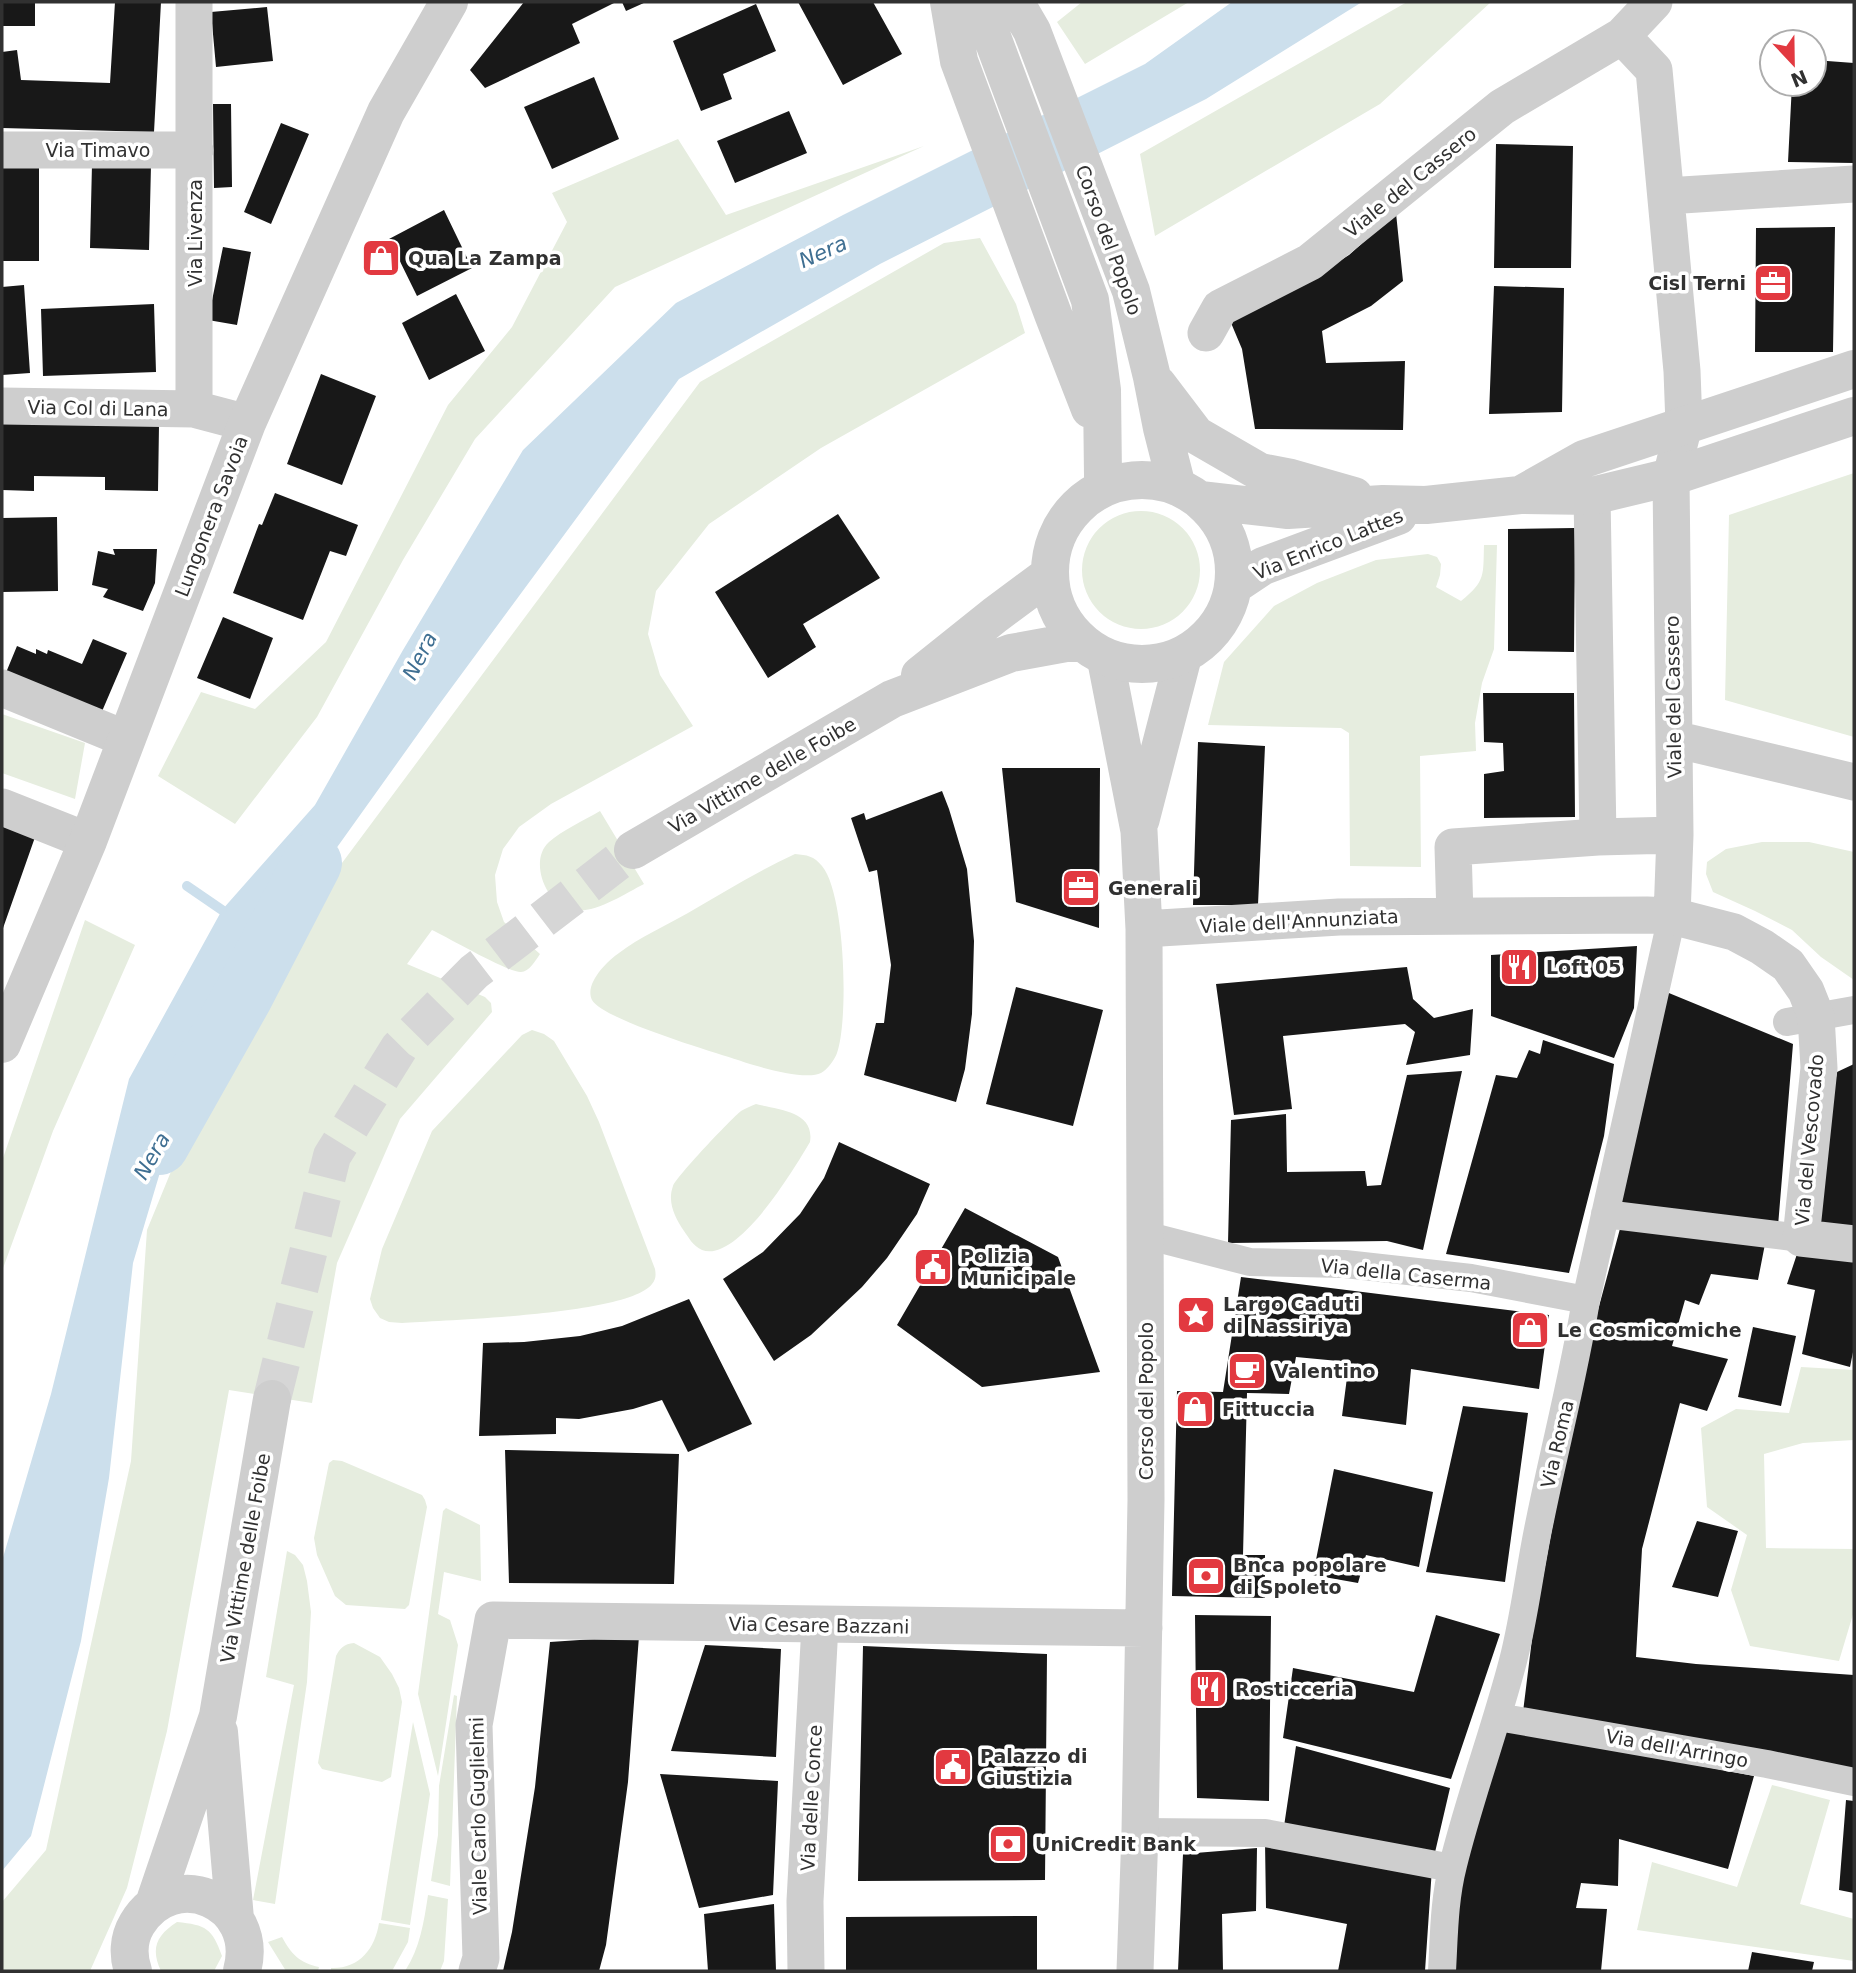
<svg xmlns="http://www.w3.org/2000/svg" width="1856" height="1973" viewBox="0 0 1856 1973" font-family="'DejaVu Sans',sans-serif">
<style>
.green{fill:#e6eddf}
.water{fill:#ccdfec}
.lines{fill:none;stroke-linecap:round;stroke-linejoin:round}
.stream{stroke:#ccdfec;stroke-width:10}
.river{stroke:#ccdfec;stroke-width:60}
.building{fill:#181818}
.tertiary-tunnel{stroke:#d6d6d6;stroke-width:38;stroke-dasharray:38 19;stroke-linecap:butt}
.pedestrian{stroke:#cecece;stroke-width:28}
.minor{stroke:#cecece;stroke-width:37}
.tertiary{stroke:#cecece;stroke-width:38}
.labels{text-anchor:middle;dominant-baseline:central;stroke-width:7;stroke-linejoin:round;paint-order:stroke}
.street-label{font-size:19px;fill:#313131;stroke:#fff}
.poi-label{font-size:19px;font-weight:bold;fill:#313131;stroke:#fff;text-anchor:start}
.water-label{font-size:21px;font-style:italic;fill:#3f6f92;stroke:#fff}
</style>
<rect width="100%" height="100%" fill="#fff"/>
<path class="green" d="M 1082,2 L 1189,2 L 1085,64 L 1057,22 Z
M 1407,2 L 1491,2 L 1380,104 L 1155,236 L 1140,154 Z
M 678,139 L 726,215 L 924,146 L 615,287 L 475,439 L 403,560 L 317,717 L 235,824 L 158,776 L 201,692 L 255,709 L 326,642 L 448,405 L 512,327 L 567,222 L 552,193 Z
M 980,238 L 1016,304 L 1025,333 L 821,448 L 709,524 L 656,591 L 648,634 L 660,675 L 693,726 L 551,804 L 519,827 L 503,849 L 495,875 L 497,902 L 504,922 L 540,954 C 536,960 529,972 521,972 C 509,973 447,937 432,930 L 407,964 L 485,997 L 491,1003 L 492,1012 L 400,1119 L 337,1263 L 312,1403 L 229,1390 L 167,1731 L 127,1888 L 90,1971 L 2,1971 L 2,1902 L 46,1850 L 131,1461 L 147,1230 L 243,996 L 700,382 L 944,243 Z
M 1854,473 L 1854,737 L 1725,700 L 1729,515 Z
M1082 570a59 59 0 1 1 118 0a59 59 0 1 1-118 0Z
M 1484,545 L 1497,545 L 1494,649 L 1482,683 L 1475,723 L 1476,751 L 1420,756 L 1421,867 L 1350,866 L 1349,733 L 1341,728 L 1208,725 L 1224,662 L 1274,606 L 1317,583 L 1376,560 L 1428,554 L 1437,557 L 1441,564 L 1440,575 L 1436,587 L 1461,601 C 1486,581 1483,575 1484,545 Z
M 2,714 L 85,743 L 75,799 L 2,773 Z
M 600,811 L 644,884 C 624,894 591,917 568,909 C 545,901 529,860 549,842 C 561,831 585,820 600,811 Z
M 1762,842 L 1809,842 L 1854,852 L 1854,980 L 1821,957 L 1792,930 L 1755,911 L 1713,892 L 1706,874 L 1707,862 L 1726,849 Z
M 795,854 C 807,855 814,856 822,866 C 845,893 849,1019 837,1053 C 835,1059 827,1070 821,1073 C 805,1081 755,1066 738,1060 C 713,1052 602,1019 592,1000 C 584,984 607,961 619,953 C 640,937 665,926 688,913 C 723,893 758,871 795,854 Z
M 85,920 L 135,945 L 53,1131 L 2,1271 L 2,1161 Z
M 532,1030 L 544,1034 L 554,1041 L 587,1096 L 599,1122 L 655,1269 C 656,1275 656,1279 652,1284 C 629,1315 445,1320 402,1323 L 389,1322 L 380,1318 L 373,1308 L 370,1299 L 382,1249 L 432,1131 L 522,1035 Z
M 756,1104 C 779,1110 815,1111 810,1142 C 794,1169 738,1263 702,1250 C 693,1246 689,1238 684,1231 C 675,1218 667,1202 673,1186 C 677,1176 731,1119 741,1111 C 746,1108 751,1106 756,1104 Z
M 1801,1367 L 1854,1370 L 1854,1440 L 1803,1443 L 1764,1454 L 1766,1548 L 1854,1549 L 1854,1611 L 1839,1661 L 1750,1646 L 1731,1590 L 1747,1535 L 1707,1507 L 1701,1428 L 1736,1409 L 1789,1413 Z
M 333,1460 L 342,1461 L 422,1495 L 425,1500 L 427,1507 L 409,1605 L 405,1609 L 346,1605 L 335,1596 L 317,1555 L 314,1538 L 329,1463 Z
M 446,1508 L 480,1525 L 481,1581 L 444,1572 L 438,1614 L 450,1620 L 458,1645 L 438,1776 L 418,1694 L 443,1511 Z
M 287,1551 L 295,1555 L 303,1565 L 307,1581 L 311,1612 L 307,1682 L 275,1904 L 253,1900 L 294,1685 L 266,1677 Z
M 354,1643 L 380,1657 L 392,1674 L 399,1688 L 402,1702 L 391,1777 L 382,1782 L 326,1770 L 322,1769 L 318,1763 L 336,1656 C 340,1648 344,1644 354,1643 Z
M 454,1695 L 457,1696 L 450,1886 L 431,1881 L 438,1835 L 439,1786 Z
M 413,1722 L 430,1794 L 410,1925 L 381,1920 Z
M 1772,1785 L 1830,1800 L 1800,1904 L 1854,1919 L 1854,1961 L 1637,1930 L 1652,1862 L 1737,1887 Z
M 428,1895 L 448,1899 L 444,1961 L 440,1971 L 405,1971 C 420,1948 424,1922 428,1895 Z
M 177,1922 C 206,1925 212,1928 222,1956 L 214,1971 L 161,1971 C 150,1948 157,1935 177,1922 Z
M 379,1923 L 410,1928 L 408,1942 L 392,1971 L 331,1971 L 331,1968 C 359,1969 375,1949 379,1923 Z
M 282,1937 C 291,1954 300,1963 319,1967 L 318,1971 L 286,1971 L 268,1942 Z"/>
<path class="water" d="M 1232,2 L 1362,2 L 1206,99 L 880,264 L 679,379 L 438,706 L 228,1000 L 161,1169 L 133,1263 L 109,1478 L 81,1641 L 31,1836 L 2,1871 L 2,1561 L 51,1394 L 129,1079 L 222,910 L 315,805 L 403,650 L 523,450 L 676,303 L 843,215 L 1145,64 Z"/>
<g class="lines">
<path class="stream" d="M 187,886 L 222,910"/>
<path class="river" d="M 159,1145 L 243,996 L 312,863"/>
</g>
<path class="building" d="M 2,2 L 35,2 L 35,26 L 2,26 Z
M 115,2 L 161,2 L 154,132 L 2,128 L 2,52 L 17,50 L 21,80 L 110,83 Z
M 524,2 L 616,2 L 572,24 L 580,43 L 485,88 L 470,70 Z
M 622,2 L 646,2 L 626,11 Z
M 798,2 L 873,2 L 902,54 L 843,85 Z
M 756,4 L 776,51 L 723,74 L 732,99 L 701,111 L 673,41 Z
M 267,7 L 273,61 L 216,67 L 211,12 Z
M 1814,60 L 1854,63 L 1854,163 L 1788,162 L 1792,84 L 1814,84 Z
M 594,77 L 619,139 L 552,169 L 524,107 Z
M 213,104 L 231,104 L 232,187 L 214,188 Z
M 789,111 L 807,153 L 735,183 L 717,141 Z
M 281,123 L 309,134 L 271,224 L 244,212 Z
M 1496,144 L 1573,146 L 1571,268 L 1494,268 Z
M 2,162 L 39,162 L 39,261 L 2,261 Z
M 92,164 L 151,165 L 149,250 L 90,248 Z
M 444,210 L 472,268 L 417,296 L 389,239 Z
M 1396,213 L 1403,281 L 1371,306 L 1322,331 L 1326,363 L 1405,361 L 1403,430 L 1255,429 L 1242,349 L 1226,311 L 1318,274 L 1349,255 Z
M 1835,227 L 1833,352 L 1755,352 L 1756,228 Z
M 223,247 L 251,252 L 237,325 L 208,320 Z
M 24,285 L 30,373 L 2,375 L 2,287 Z
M 1494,286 L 1564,288 L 1562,412 L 1489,414 Z
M 456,294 L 485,351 L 429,380 L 402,323 Z
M 154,304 L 156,372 L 43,376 L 41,309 Z
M 321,374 L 376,396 L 342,485 L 287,464 Z
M 2,422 L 159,425 L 158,491 L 105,490 L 105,477 L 34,476 L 34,491 L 2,490 Z
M 275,493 L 358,525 L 346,556 L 330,551 L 303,620 L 233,593 L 259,524 L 262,525 Z
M 838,514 L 880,578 L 803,624 L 816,647 L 768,678 L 715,592 Z
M 57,517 L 58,591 L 2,592 L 2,518 Z
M 1575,528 L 1574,652 L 1508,651 L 1508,529 Z
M 113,549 L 157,549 L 155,583 L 143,611 L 103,597 L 108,589 L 92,585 L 98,551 L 115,555 Z
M 223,617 L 273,638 L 250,699 L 197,678 Z
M 93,639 L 127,653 L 100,716 L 5,675 L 17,646 L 36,654 L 36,649 L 47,654 L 48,650 L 82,664 Z
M 1483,693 L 1574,693 L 1575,817 L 1484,818 L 1484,774 L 1504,771 L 1503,743 L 1484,742 Z
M 1198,742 L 1265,746 L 1258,905 L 1193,905 Z
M 1002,768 L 1100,768 L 1099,928 L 1016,902 Z
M 942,791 L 949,809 L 967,869 L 974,941 L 972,1014 L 965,1069 L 956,1102 L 864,1075 L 876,1023 L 884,1023 L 891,965 L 877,870 L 869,872 L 851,818 L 864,813 L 866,820 Z
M 2,810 L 40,823 L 2,931 Z
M 1637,946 L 1634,1008 L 1614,1058 L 1491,1016 L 1491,955 Z
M 1407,967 L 1413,999 L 1434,1018 L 1473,1009 L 1470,1055 L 1406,1065 L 1415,1032 L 1405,1024 L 1283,1036 L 1292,1109 L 1234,1115 L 1216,984 Z
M 1016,987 L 1103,1010 L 1073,1126 L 986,1104 Z
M 1664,991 L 1793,1044 L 1778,1226 L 1614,1208 Z
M 1543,1040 L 1614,1064 L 1604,1136 L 1569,1273 L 1446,1254 L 1496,1075 L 1517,1078 L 1529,1050 L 1540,1054 Z
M 1854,1064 L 1854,1228 L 1810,1221 L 1837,1072 Z
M 1462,1071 L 1423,1250 L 1387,1241 L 1228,1243 L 1231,1120 L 1286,1114 L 1287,1172 L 1365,1171 L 1367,1186 L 1381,1185 L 1407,1075 Z
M 839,1142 L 930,1184 L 917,1214 L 887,1258 L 862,1287 L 811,1335 L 774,1361 L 723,1279 L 763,1252 L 800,1214 L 824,1178 Z
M 965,1208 L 1058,1257 L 1100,1372 L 982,1387 L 897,1325 Z
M 1621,1225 L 1765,1244 L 1758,1280 L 1711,1274 L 1699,1305 L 1685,1300 L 1672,1346 L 1728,1359 L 1707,1411 L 1680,1403 L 1642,1549 L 1636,1657 L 1696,1664 L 1854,1675 L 1854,1773 L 1523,1712 L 1533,1631 L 1581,1373 Z
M 1800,1245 L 1854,1257 L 1854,1347 L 1850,1367 L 1802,1354 L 1815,1290 L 1787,1284 Z
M 1241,1277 L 1549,1315 L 1539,1389 L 1411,1369 L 1406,1425 L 1342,1416 L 1349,1362 L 1296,1357 L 1289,1394 L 1247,1393 L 1243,1555 L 1265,1555 L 1265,1598 L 1172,1596 L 1177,1391 L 1223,1392 Z
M 689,1299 L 752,1424 L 688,1452 L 662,1400 L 633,1409 L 579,1419 L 556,1418 L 556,1434 L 479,1436 L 483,1343 L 524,1342 L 580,1336 L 622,1326 Z
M 1753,1327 L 1796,1336 L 1781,1406 L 1738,1397 Z
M 1463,1406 L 1528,1413 L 1505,1582 L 1426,1572 Z
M 505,1450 L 679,1454 L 674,1584 L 509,1583 Z
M 1334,1469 L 1433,1492 L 1419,1567 L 1366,1555 L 1358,1583 L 1313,1575 Z
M 1697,1521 L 1738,1531 L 1718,1597 L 1672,1587 Z
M 1195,1615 L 1271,1616 L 1269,1801 L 1197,1798 Z
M 1436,1615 L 1500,1634 L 1451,1779 L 1283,1738 L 1293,1668 L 1414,1692 Z
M 639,1636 L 628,1782 L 606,1945 L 599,1971 L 503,1971 L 512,1932 L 535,1787 L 550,1642 Z
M 705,1645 L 781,1649 L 776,1757 L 671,1751 Z
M 863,1646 L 1047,1654 L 1045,1880 L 858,1881 Z
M 1502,1728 L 1754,1776 L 1728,1869 L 1619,1839 L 1618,1886 L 1581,1883 L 1576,1908 L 1607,1909 L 1601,1971 L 1454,1971 L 1461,1875 Z
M 1296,1746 L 1450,1788 L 1433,1861 L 1283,1833 Z
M 660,1774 L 778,1781 L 773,1895 L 699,1908 Z
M 1846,1800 L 1854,1801 L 1854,1893 L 1839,1890 Z
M 1265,1842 L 1432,1868 L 1425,1971 L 1338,1971 L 1347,1924 L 1266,1908 Z
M 1257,1848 L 1256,1911 L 1222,1914 L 1223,1971 L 1178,1971 L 1183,1854 Z
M 774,1904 L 776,1971 L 708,1971 L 704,1914 Z
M 1037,1916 L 1037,1971 L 846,1971 L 846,1917 Z
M 1752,1952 L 1814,1962 L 1812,1971 L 1748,1971 Z"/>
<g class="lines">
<path class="tertiary-tunnel" d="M 272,1399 L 332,1156 L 399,1048 L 474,972 L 633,850"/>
<path class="pedestrian" d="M 1787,1022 L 1854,1010
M 1605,1214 L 1801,1238
M 1145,1235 L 1250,1262 L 1345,1264 L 1471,1278 L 1586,1300
M 1498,1717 L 1767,1764 L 1854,1782
M 1140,1832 L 1265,1833 L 1452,1868
M 1442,1971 C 1444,1936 1444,1900 1453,1865 C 1470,1796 1495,1730 1513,1661 C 1525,1615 1530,1566 1540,1520 C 1555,1446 1574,1374 1586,1300 L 1672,916"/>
<path class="minor" d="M 194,2 L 194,409 L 247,423
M 1622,36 L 1654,2
M 2,150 L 195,150
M 1667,196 L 1854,184
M 1206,333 L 1220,308 L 1310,262 L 1502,107 L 1622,36 L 1654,70 L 1682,371 L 1684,425 L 1671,477 L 1675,835 L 1672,916
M 2,406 L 194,409
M 1592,496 L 1598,837
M 1105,657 L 1139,831 L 1144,929 L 1146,1500 L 1140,1832 L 1135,1971
M 2,688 L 126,739
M 1674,739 L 1854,782
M 2,807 L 88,841
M 1141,820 L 1184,654
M 1455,916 L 1453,847 L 1598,837 L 1675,835
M 1144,929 L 1339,917 L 1647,915 L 1672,916 L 1734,932 L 1762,947 L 1788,965 L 1806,991 L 1816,1016 L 1819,1068 L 1801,1238 L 1854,1244
M 477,1971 L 481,1958 L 474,1725 L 493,1620 L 1144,1628
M 806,1971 L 805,1901 L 820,1625"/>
<path class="tertiary" d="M 949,2 L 959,61 L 1053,314 L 1090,409
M 979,2 L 1090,300 L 1102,390 L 1103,477 L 1106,487
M 1015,2 L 1032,31 L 1131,291 L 1152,377 L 1162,428 L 1177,487
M 1158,385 L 1196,435 L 1260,472 L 1291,478 L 1354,496
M1050 572a92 92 0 1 1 184 0a92 92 0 1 1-184 0Z
M 1522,494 L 1584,459 L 1854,369
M 1200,500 L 1288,510 L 1383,504 L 1426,505 L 1520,495 L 1592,496 L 1671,477 L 1854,416
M 1233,586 L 1263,566 L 1398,516
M 920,675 L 995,615 L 1049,575
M 633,850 L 892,699 L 1011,653 L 1066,643 L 1082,643
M 2,1044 L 88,841 L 247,423 L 386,112 L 449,2
M 219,1732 L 235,1919
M 154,1904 L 218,1716 L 272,1399
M 133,1971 C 128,1956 128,1939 137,1924 C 173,1864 261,1901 242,1971"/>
</g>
<defs>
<g id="shop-square" transform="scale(2.0125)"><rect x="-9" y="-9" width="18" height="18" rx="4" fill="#e23940" stroke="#fff"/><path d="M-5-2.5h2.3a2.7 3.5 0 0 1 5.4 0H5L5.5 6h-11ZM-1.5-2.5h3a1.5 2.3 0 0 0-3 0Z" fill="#fff"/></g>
<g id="office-square" transform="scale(2.0125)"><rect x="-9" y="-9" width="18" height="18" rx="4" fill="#e23940" stroke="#fff"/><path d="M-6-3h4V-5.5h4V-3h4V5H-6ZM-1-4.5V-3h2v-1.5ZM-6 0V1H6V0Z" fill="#fff"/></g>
<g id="restaurant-square" transform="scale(2.0125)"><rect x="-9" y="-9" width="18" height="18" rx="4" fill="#e23940" stroke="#fff"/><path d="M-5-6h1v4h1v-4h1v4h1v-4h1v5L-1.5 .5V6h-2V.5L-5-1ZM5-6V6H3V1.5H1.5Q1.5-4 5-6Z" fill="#fff"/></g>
<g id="civic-square" transform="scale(2.0125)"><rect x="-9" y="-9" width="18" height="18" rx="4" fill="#e23940" stroke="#fff"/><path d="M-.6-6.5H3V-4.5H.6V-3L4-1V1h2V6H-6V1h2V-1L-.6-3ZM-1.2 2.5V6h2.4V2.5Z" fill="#fff"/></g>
<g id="sight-square" transform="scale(2.0125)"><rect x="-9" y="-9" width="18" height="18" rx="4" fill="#e23940" stroke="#fff"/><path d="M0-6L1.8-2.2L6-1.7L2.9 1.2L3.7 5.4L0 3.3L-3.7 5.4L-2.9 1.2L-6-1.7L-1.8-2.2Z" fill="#fff"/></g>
<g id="cafe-square" transform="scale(2.0125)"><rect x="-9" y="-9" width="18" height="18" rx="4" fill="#e23940" stroke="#fff"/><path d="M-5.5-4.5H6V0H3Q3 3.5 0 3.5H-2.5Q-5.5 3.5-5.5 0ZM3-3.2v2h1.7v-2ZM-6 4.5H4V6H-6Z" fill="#fff"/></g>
<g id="bank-square" transform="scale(2.0125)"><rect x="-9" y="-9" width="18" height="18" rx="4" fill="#e23940" stroke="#fff"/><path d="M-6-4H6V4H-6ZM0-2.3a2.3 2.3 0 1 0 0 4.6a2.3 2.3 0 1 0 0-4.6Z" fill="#fff"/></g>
</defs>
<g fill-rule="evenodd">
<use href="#shop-square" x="381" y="258"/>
<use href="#office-square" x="1773" y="283"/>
<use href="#office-square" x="1081" y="888"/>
<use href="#restaurant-square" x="1519" y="967"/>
<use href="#civic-square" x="933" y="1267"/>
<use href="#sight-square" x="1196" y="1315"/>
<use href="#shop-square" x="1530" y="1330"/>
<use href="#cafe-square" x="1247" y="1371"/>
<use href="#shop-square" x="1195" y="1409"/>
<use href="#bank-square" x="1206" y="1576"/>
<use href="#restaurant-square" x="1208" y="1689"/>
<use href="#civic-square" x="953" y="1767"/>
<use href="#bank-square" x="1008" y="1844"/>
</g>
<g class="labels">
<g class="street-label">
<text x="98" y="150">Via Timavo</text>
<text transform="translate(1410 182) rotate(-39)">Viale del Cassero</text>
<text transform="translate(195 233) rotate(-90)">Via Livenza</text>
<text transform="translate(1109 240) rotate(70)">Corso del Popolo</text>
<text transform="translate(98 408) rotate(1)">Via Col di Lana</text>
<text transform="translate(211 516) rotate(-69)">Lungonera Savoia</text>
<text transform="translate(1328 544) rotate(-22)">Via Enrico Lattes</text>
<text transform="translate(1673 697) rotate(-91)">Viale del Cassero</text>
<text transform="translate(762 775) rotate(-30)">Via Vittime delle Foibe</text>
<text transform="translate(1299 921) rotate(-3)">Viale dell'Annunziata</text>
<text transform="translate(1809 1140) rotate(-85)">Via del Vescovado</text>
<text transform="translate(1406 1274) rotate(6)">Via della Caserma</text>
<text transform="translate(1146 1401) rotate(-90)">Corso del Popolo</text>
<text transform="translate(1557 1444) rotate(-77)">Via Roma</text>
<text transform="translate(245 1558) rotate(-80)">Via Vittime delle Foibe</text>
<text transform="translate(819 1625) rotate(1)">Via Cesare Bazzani</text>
<text transform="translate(1677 1748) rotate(10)">Via dell'Arringo</text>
<text transform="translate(811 1798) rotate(-87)">Via delle Conce</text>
<text transform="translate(478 1816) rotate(-91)">Viale Carlo Guglielmi</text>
</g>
<g class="poi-label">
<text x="408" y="258">Qua La Zampa</text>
<text x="1746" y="283" text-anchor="end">Cisl Terni</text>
<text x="1108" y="888">Generali</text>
<text x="1546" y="967">Loft 05</text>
<text x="960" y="1256">Polizia<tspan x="960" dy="22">Municipale</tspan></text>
<text x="1223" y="1304">Largo Caduti<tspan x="1223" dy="22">di Nassiriya</tspan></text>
<text x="1557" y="1330">Le Cosmicomiche</text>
<text x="1274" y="1371">Valentino</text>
<text x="1222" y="1409">Fittuccia</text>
<text x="1233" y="1565">Bnca popolare<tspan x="1233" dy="22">di Spoleto</tspan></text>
<text x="1235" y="1689">Rosticceria</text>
<text x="980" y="1756">Palazzo di<tspan x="980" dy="22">Giustizia</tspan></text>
<text x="1035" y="1844">UniCredit Bank</text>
</g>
<g class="water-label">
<text transform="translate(823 252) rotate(-24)">Nera</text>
<text transform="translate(420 656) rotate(-63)">Nera</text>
<text transform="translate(152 1156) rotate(-60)">Nera</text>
</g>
</g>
<rect width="1856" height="1973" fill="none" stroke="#313131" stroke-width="7"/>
<g transform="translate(1793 63) rotate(158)"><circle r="33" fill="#ffffff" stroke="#adadad" stroke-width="2"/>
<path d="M0-5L12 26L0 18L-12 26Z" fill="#e23940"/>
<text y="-10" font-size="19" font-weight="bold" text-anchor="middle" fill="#313131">N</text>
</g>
</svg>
